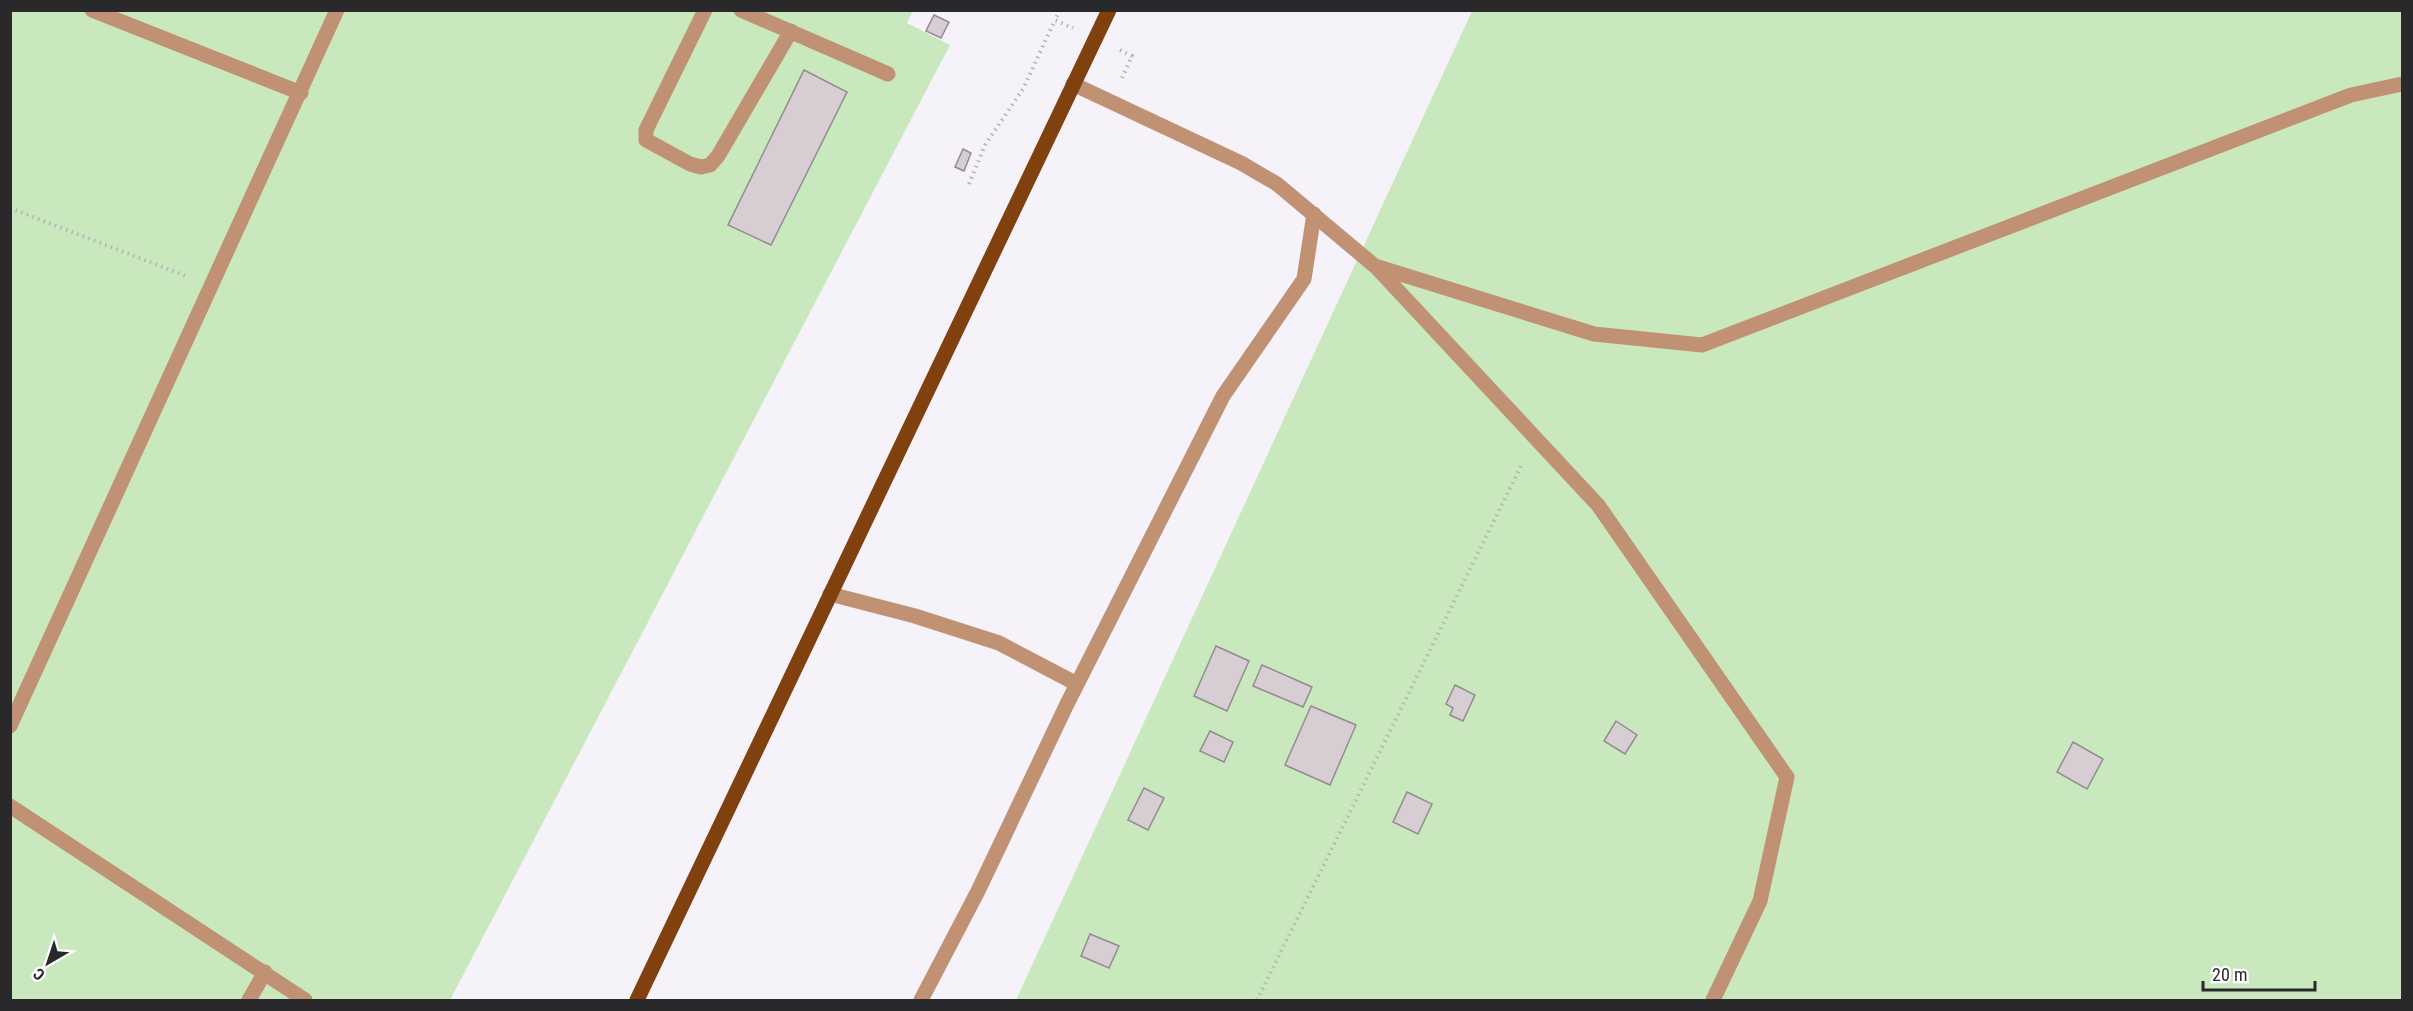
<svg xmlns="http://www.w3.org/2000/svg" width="2413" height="1011" viewBox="0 0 2413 1011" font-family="'Roboto Condensed',sans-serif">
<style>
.green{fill:#c9e8bd}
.building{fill:#d6ced2;stroke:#938b90;stroke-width:1.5}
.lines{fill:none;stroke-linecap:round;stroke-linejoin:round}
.path{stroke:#b5b2b8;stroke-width:4;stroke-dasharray:1.5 4.5;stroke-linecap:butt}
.minor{stroke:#c09173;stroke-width:15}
.major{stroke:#81410e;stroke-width:15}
</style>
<rect width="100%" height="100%" fill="#f6f2fa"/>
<path class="green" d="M 913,10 L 907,23 L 950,45 L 450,1000 L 11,1000 L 10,11 Z
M 1472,11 L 2402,11 L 2402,1000 L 1016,1000 Z"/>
<path class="building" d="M 934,15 L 949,22 L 941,38 L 926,31 Z
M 804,70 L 847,92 L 771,245 L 728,225 Z
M 963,149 L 971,153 L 964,171 L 955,167 Z
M 1216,646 L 1249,661 L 1227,711 L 1194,696 Z
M 1262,665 L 1312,687 L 1303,707 L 1253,686 Z
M 1455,685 L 1475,695 L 1463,721 L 1450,715 L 1453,708 L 1446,704 Z
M 1311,706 L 1356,725 L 1330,785 L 1285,765 Z
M 1616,721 L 1637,735 L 1625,754 L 1604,741 Z
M 1210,731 L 1233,742 L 1224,762 L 1200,751 Z
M 2073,742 L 2103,759 L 2087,789 L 2057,772 Z
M 1144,788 L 1164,798 L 1148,830 L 1128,820 Z
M 1407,792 L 1432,804 L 1418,834 L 1393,822 Z
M 1090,934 L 1119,946 L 1109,968 L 1081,956 Z"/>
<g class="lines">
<path class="path" d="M 1060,10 L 1055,20 L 1073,28
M 1120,50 L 1132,56 L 1122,78
M 969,184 L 985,145 L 1023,89 L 1055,20
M 10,208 L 186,276
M 1257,1000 L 1523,462"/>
<path class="minor" d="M 92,10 L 301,93
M 705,10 L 646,130 L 646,140 L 690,164 L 701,167 L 710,165 L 718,156 L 791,31
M 741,10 L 888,74
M 1073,84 L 1241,163 L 1277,184 L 1376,267 L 1598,505 L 1787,777 L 1760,901 L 1713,1000
M 1378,267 L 1594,334 L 1702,345 L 2351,95 L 2402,84
M 830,594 L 915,616 L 999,643 L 1077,684
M 10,726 L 337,10
M 10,806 L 305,1000
M 249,1000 L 265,972
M 921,1000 L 978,891 L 1067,704 L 1223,396 L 1304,279 L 1314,214"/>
<path class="major" d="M 637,1000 L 1109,10"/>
</g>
<rect width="2413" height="1011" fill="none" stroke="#29282b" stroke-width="24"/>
<g transform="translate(48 963) rotate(219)" stroke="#ffffff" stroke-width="4.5" paint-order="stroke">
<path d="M0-4.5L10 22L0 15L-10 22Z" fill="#29282b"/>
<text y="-9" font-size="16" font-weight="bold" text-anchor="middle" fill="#29282b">С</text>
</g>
<path d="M2203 981v9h112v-9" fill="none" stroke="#29282b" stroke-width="3"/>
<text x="2212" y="981" font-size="18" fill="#29282b" stroke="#ffffff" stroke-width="4.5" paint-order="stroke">20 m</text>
</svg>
